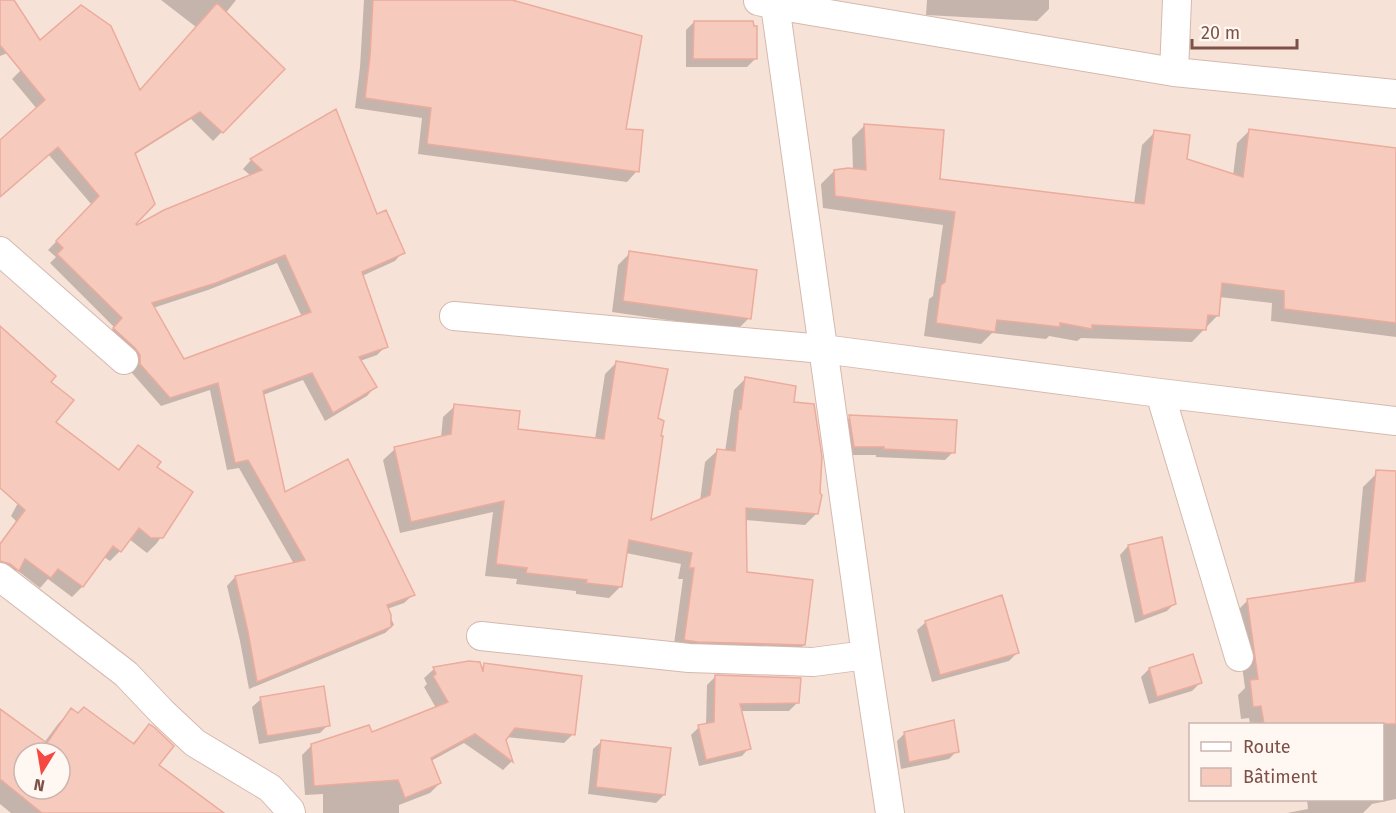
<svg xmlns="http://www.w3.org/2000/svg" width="1396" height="813" viewBox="0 0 1396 813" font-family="'Fira Sans',sans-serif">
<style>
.residential{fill:#f7e2d7;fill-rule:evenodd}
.shadow{fill:#0003;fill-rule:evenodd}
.building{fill:#f7cabe;stroke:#ecab9c;stroke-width:1.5;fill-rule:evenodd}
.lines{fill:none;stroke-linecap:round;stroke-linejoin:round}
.minor-casing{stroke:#d5b9af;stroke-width:30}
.minor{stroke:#fff;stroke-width:28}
</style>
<rect width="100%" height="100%" fill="#fff2e9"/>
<path class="residential" d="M 0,0 L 1396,0 L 1396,813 L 0,813 ZM 1190,724 L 1382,724 L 1382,800 L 1190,800 ZM 24,753 L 60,753 L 60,789 L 24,789 Z"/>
<path class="shadow" d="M 0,0 L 12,0 L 26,46 L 0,56 Z
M 161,0 L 236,0 L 225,14 L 283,69 L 213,141 L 191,119 L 134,155 L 134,224 L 137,227 L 251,176 L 243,169 L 251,160 L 335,111 L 376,216 L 403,252 L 395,261 L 362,276 L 386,346 L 377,355 L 360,361 L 375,387 L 367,396 L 325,421 L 303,380 L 263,395 L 284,494 L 413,595 L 404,603 L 387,609 L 394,625 L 385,633 L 249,689 L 240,641 L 227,586 L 235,577 L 294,564 L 239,468 L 227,470 L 210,390 L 161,406 L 132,373 L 132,364 L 106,338 L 114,327 L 50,263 L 56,257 L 48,250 L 92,205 L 48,154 L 0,196 L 0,142 L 37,109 L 12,79 L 21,70 L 140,92 L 196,27 ZM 277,263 L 302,317 L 183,361 L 153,308 L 208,290 Z
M 364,0 L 516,0 L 516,3 L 624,130 L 637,171 L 627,182 L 418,154 L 422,118 L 355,108 L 360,67 Z
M 927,0 L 1049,0 L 1049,9 L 1037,21 L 926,15 Z
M 694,22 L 756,58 L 747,67 L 686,67 L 686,30 Z
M 865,125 L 939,181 L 1134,204 L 1142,145 L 1155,132 L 1185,160 L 1233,176 L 1237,143 L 1250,130 L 1396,149 L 1396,337 L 1271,321 L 1272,303 L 1219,297 L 1218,315 L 1192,342 L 1081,338 L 1077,341 L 1049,336 L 1046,339 L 992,333 L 981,344 L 924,336 L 929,299 L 933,296 L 943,225 L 823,208 L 821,184 L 834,171 L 853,170 L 852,138 Z
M 630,253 L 749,318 L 737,330 L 612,312 L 618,265 Z
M 617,362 L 656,419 L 649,522 L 700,501 L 705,462 L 717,451 L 725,452 L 734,390 L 745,379 L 792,403 L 817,513 L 805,525 L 745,520 L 746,574 L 804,645 L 792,656 L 673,651 L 683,579 L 678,579 L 681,564 L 626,553 L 621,586 L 609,598 L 576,594 L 576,591 L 516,584 L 517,579 L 485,576 L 493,512 L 400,533 L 383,460 L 395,449 L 441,438 L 443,417 L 455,406 L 517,431 L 595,439 L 605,374 Z
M 850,417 L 953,452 L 945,460 L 876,457 L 876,455 L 846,455 L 842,425 Z
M 52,439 L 117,471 L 128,457 L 138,447 L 155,468 L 191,492 L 157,543 L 147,553 L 129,539 L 120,551 L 110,561 L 104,557 L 82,587 L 72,597 L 48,579 L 40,588 L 17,570 L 7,580 L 0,574 L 0,543 L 16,521 L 11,516 Z
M 1376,474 L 1396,476 L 1396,799 L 1372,804 L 1363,813 L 1287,813 L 1308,809 L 1307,800 L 1382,800 L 1382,724 L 1250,724 L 1249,718 L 1241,719 L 1238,695 L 1245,688 L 1235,613 L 1248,600 L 1354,584 L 1363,487 Z
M 1128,546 L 1175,603 L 1167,611 L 1135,623 L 1120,555 Z
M 926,622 L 1017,653 L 1009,661 L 932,682 L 917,630 Z
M 469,663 L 480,669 L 484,665 L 573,734 L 564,743 L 506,737 L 504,739 L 512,761 L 503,770 L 464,743 L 431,761 L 440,783 L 430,793 L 399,805 L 399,813 L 323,813 L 323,794 L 305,795 L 302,755 L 312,745 L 371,734 L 436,708 L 424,687 L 427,684 L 424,678 L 434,669 Z
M 1149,669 L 1200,683 L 1192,691 L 1149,704 L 1141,677 Z
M 715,677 L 797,703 L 789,711 L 740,711 L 749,748 L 742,756 L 699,766 L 691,735 L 699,727 L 706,725 L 707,685 Z
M 261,699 L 328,725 L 320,733 L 259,744 L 252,707 Z
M 71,710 L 132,744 L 149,726 L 157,766 L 221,813 L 11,813 L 0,804 L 0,711 L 44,743 L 58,724 ZM 24,753 L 60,753 L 60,789 L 24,789 Z
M 905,733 L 957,751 L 949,759 L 901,769 L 897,741 Z
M 602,741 L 664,795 L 656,803 L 588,794 L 593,749 Z"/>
<path class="building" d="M 0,0 L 14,0 L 40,40 L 81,5 L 111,26 L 140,90 L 217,3 L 285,69 L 223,133 L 200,112 L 135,153 L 155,204 L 136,224 L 137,225 L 164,210 L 262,170 L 250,159 L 336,109 L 377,214 L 386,210 L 405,253 L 362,272 L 388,347 L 359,357 L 377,387 L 333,413 L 312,373 L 263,391 L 285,492 L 348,459 L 415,595 L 387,605 L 391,615 L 391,627 L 257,682 L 248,632 L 235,576 L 305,560 L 248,460 L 235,463 L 218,383 L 170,398 L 140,364 L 140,355 L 135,348 L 113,328 L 122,318 L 57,254 L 63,248 L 56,241 L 99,196 L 58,147 L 0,197 L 0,140 L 45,100 L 0,45 ZM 285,255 L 311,312 L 184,359 L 152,303 L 216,283 Z
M 373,0 L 512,0 L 642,36 L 626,129 L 643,130 L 639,172 L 427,144 L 431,108 L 365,98 L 370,56 Z
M 694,21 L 753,21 L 754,26 L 757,26 L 757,59 L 693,59 Z
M 864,124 L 944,130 L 940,179 L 1144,204 L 1154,130 L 1190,135 L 1187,159 L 1243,177 L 1249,129 L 1396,148 L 1396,323 L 1284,309 L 1284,291 L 1222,283 L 1219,316 L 1208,315 L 1206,330 L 1092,325 L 1092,329 L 1060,323 L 1060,327 L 997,320 L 995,332 L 936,323 L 941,285 L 945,282 L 955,212 L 835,196 L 834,170 L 848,168 L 866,170 Z
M 629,251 L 757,270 L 751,319 L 623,301 Z
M 0,326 L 56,376 L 51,382 L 74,400 L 56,422 L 119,470 L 138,445 L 161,462 L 157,467 L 193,492 L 163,538 L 151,538 L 139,528 L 121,552 L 113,546 L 83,587 L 58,569 L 51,578 L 25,559 L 19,571 L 10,564 L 0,561 L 0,544 L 25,510 L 0,488 Z
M 616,361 L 668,369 L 658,418 L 664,421 L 661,436 L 663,436 L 651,520 L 710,495 L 717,449 L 735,451 L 739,408 L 741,409 L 745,377 L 796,386 L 794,402 L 814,404 L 822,457 L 820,493 L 822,495 L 818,514 L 746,508 L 747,572 L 813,580 L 805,645 L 698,642 L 684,640 L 694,568 L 689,568 L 692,553 L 629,540 L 622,587 L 586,583 L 587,580 L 526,573 L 527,568 L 496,564 L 504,501 L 411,522 L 394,447 L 451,434 L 454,404 L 520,411 L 518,429 L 604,439 Z
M 849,415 L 957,420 L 955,453 L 884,449 L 884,447 L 854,447 Z
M 1376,470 L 1396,471 L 1396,724 L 1264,724 L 1261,706 L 1253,707 L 1250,680 L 1258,679 L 1247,599 L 1365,581 Z
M 1162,537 L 1176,604 L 1143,616 L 1128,545 Z
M 1002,595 L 1019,653 L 940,675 L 925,621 Z
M 1193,654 L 1202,683 L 1157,697 L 1149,668 Z
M 469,661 L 480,662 L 483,672 L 484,663 L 582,676 L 575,735 L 515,728 L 506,740 L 513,762 L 475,734 L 431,758 L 441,783 L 405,798 L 398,780 L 314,786 L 311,744 L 369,725 L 372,732 L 448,702 L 433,676 L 436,674 L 433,667 Z
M 715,675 L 801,678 L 799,703 L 740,704 L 751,749 L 706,760 L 698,725 L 714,722 Z
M 324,686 L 330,726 L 267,736 L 260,697 Z
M 84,707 L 134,744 L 149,724 L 155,728 L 174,746 L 159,765 L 224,813 L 42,813 L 0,779 L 0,709 L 47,743 L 71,708 L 78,713 ZM 24,753 L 60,753 L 60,789 L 24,789 Z
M 954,720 L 959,752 L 909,762 L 904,732 Z
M 601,740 L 671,748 L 665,795 L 596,787 Z"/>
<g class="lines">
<g class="minor-casing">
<path id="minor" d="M 758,1 L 775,5 L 1174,72 L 1396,94
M 775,5 L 866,655 L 890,813
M 1174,72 L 1177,0
M 0,251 L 124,360
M 454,316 L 823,349 L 1160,393 L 1396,421
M 1160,393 L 1239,657
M 0,577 L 126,674 L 163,713 L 195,743 L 270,788 L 290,810 L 291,813
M 481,636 L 689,658 L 813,662 L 866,655"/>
</g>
<use href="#minor" class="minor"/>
</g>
<rect x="1189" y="723" width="195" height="78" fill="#fff7f2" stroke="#cbb5ae" stroke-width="1.5"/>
<rect x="1201" y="742" width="30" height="9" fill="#ffffff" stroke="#cbb5ae" stroke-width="1.5"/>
<text x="1243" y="753" font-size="18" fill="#7e5148">Route</text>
<rect x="1201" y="768" width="30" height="18" fill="#f7cabe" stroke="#cbb5ae" stroke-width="1.5"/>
<text x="1243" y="783" font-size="18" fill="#7e5148">Bâtiment</text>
<g transform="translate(42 771) rotate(191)"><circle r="28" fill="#fff7f2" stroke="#cbb5ae" stroke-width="1.5"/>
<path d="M0-4.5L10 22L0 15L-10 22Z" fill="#f54842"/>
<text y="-9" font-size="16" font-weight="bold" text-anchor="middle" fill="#7e5148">N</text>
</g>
<path d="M1192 39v9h105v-9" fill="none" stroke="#7e5148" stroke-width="3"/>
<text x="1201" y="39" font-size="18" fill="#7e5148" stroke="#fff7f2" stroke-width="4.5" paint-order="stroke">20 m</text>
</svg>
